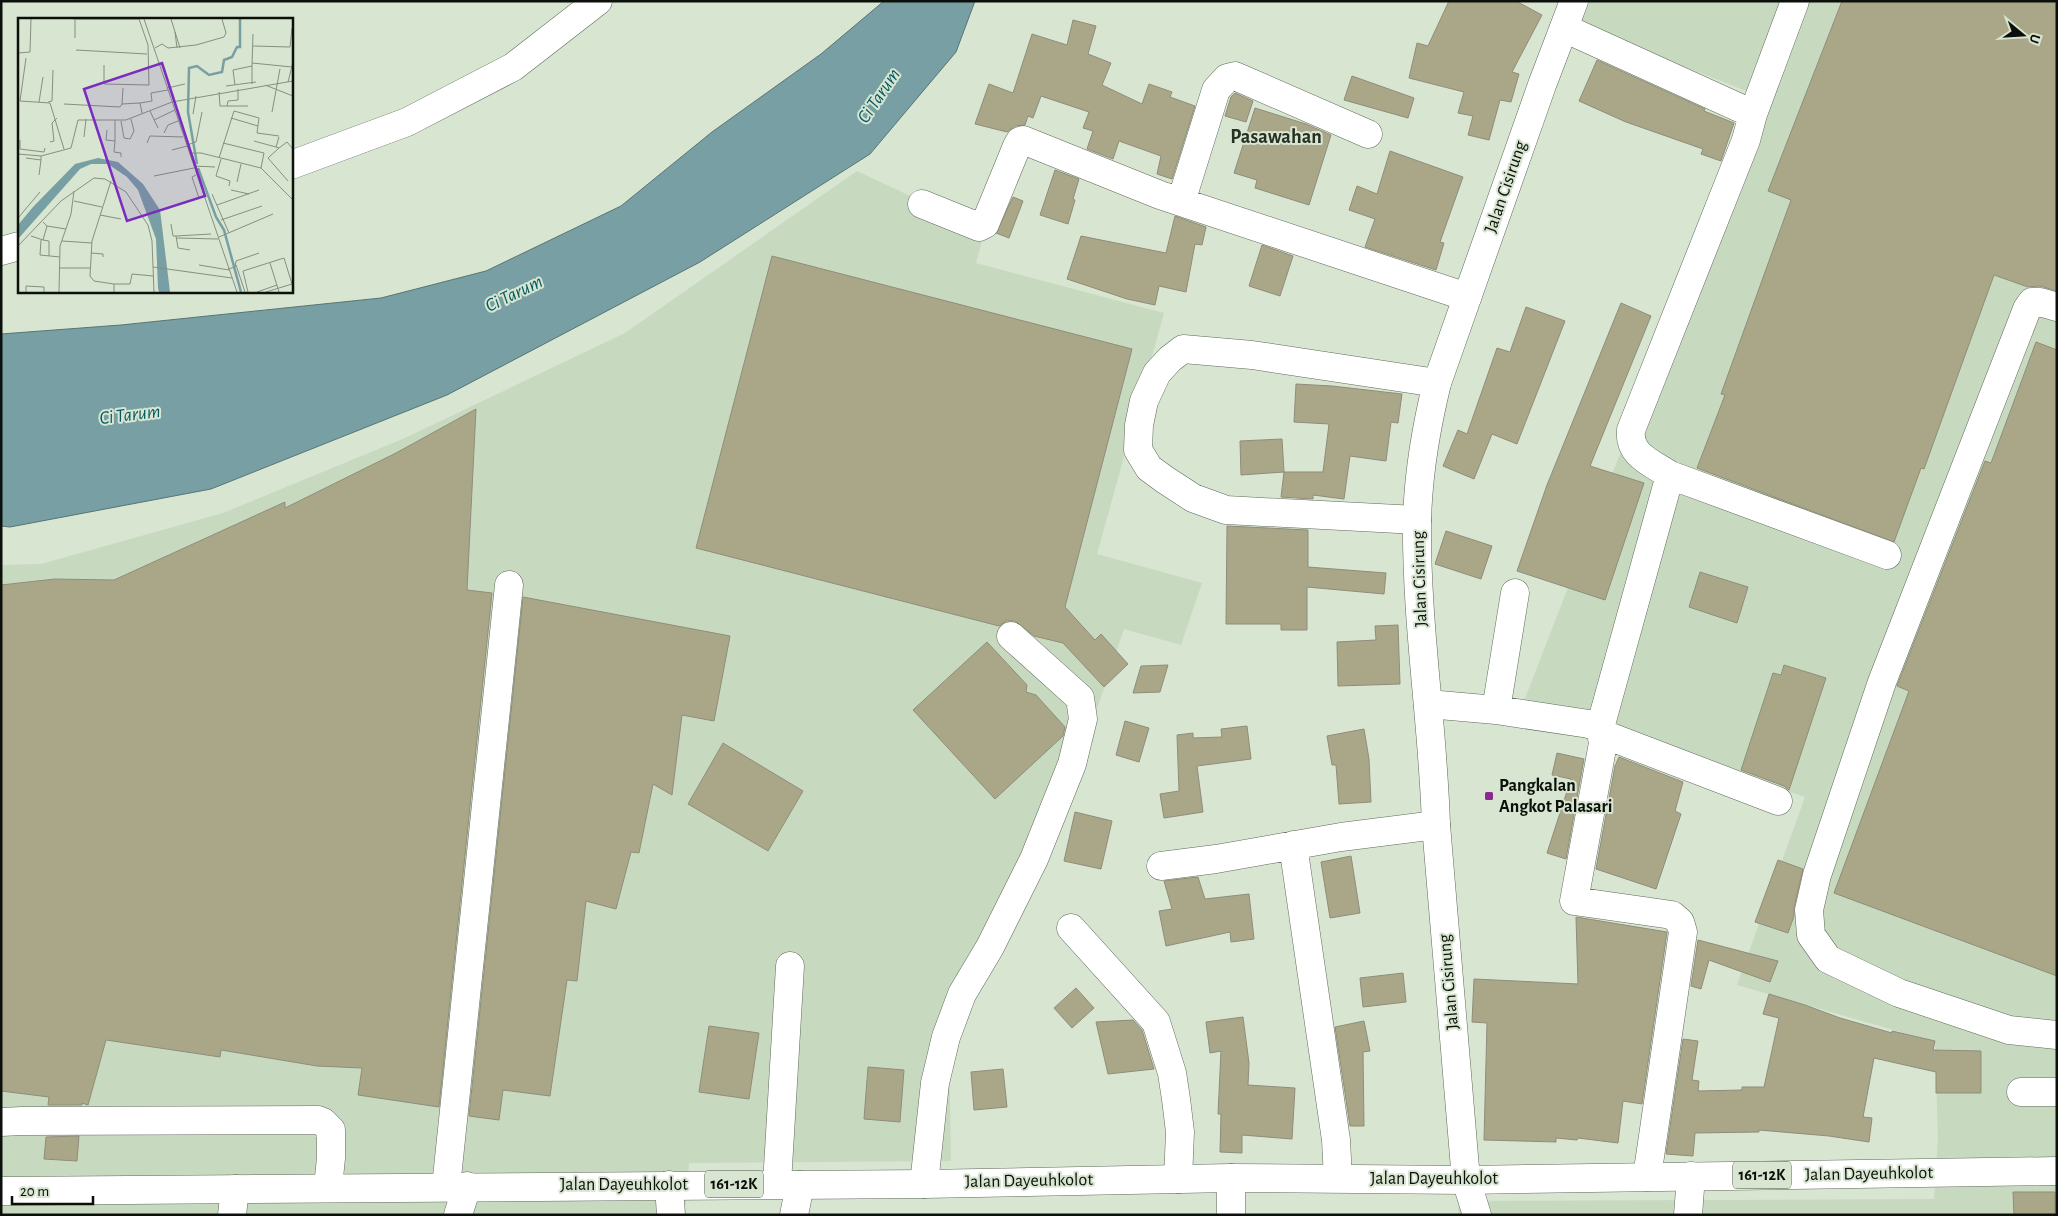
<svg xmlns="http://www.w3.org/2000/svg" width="2058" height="1216" viewBox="0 0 2058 1216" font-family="'Alegreya Sans',sans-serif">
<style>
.built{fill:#c7dac0}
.water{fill:#789fa3;stroke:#587475}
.building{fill:#aaa788;stroke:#8f8d79}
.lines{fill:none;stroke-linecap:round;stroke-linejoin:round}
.minor-casing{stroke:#5e6a59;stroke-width:29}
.major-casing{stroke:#5e6a59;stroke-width:29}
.minor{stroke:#fff;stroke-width:28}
.major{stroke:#fff;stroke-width:28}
.poi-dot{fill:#8b2991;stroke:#d7e5d1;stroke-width:2}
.labels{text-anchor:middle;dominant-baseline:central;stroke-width:4;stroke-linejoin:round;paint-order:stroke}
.shield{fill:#d7e5d1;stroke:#495046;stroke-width:1}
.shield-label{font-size:16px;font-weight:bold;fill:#0c100a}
.street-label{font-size:18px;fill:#0c100a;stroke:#d7e5d1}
.poi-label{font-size:18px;font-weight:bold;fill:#0c100a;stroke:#d7e5d1;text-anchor:start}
.water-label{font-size:19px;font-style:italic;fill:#005961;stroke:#d7e5d1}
.quarter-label{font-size:20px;font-weight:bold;fill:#263122;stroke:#d7e5d1}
.inset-river{fill:none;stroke:#789fa3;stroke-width:2.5}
.inset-road{fill:none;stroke:#869081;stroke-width:1}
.view{fill:#7b2cbf;fill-opacity:0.15;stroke:#7b2cbf;stroke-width:2.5}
.inset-edge{fill:none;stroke:#0c100a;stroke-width:2.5}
</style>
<rect width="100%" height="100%" fill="#d7e5d1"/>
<path class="built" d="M 1590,1 L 2057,1 L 2057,1215 L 1458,1215 L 1459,1201 L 1934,1199 L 1938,1139 L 1935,1042 L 1737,985 L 1805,797 L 1524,701 L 1759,96 L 1580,26 Z
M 857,171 L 985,231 L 976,263 L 1164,313 L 1097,554 L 1202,583 L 1181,645 L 1124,629 L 1043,868 L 949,1041 L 951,1161 L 689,1163 L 685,1215 L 1,1215 L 1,565 L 41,564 L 223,513 L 405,438 L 625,333 Z"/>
<path class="water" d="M 884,1 L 975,1 L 956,52 L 870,154 L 700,262 L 447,395 L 211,489 L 10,527 L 1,526 L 1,334 L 121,325 L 381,298 L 486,271 L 621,206 L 712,132 L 821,54 Z"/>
<path class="building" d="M 1449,1 L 1516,1 L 1542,15 L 1512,72 L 1519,74 L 1511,102 L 1500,100 L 1489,140 L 1468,135 L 1473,116 L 1458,113 L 1464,92 L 1409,78 L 1417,43 L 1428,46 Z
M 1842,1 L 2057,1 L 2057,291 L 2040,286 L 2028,287 L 1994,275 L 1924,469 L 1921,468 L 1894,542 L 1697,468 L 1725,395 L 1721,394 L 1791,200 L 1768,191 Z
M 1073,20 L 1096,26 L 1088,54 L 1111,63 L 1102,85 L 1142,104 L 1149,84 L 1172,92 L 1170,97 L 1195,106 L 1172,179 L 1157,174 L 1161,156 L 1119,141 L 1113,159 L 1087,149 L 1093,131 L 1083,128 L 1089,112 L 1041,96 L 1033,118 L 1028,116 L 1025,125 L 1015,126 L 1007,132 L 975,124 L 989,84 L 1013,93 L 1032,34 L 1067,45 Z
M 1597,60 L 1705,109 L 1704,111 L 1734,123 L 1721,161 L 1701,154 L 1703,149 L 1626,122 L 1579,101 Z
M 1352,76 L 1414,98 L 1408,118 L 1344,100 Z
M 1235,93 L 1253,101 L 1246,122 L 1225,116 L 1231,97 Z
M 1255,108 L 1306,124 L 1331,135 L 1309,205 L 1255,188 L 1257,180 L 1234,173 Z
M 1390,151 L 1463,177 L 1440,242 L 1444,243 L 1436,270 L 1365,247 L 1375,219 L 1349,210 L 1357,186 L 1377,194 Z
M 1055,170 L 1079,179 L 1073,199 L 1075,200 L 1068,224 L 1040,215 Z
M 1013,197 L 1023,201 L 1009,238 L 996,233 Z
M 1175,216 L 1206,227 L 1202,245 L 1195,244 L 1186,292 L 1159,286 L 1155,305 L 1127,299 L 1067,279 L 1081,236 L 1166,253 Z
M 1262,245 L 1293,256 L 1280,296 L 1249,286 Z
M 772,256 L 1132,349 L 1065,607 L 1095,640 L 1101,634 L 1128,664 L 1104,687 L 1063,643 L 1034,636 L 1015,621 L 1006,621 L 999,626 L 696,548 Z
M 1621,303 L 1651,316 L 1590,466 L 1644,483 L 1605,600 L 1517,571 L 1547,485 Z
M 1526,307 L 1565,321 L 1517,444 L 1492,434 L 1474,479 L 1443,466 L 1458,430 L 1467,434 L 1497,348 L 1510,352 Z
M 2036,342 L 2057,350 L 2057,976 L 1834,893 L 1909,691 L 1897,686 L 1985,461 L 1991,463 Z
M 1296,384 L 1332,386 L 1402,394 L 1398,423 L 1391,422 L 1386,461 L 1350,456 L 1344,499 L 1313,495 L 1313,499 L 1281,497 L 1284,472 L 1323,472 L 1329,424 L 1294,422 Z
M 476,409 L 467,590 L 492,593 L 439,1107 L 358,1095 L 362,1068 L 317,1066 L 221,1050 L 220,1057 L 106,1040 L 88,1105 L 82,1103 L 82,1105 L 48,1105 L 49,1097 L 1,1091 L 1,585 L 55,579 L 114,580 L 285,502 L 285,508 L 396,453 Z
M 1282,439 L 1284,472 L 1241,475 L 1240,441 Z
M 1227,526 L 1308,530 L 1308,567 L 1386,573 L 1384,594 L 1307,587 L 1307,630 L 1281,630 L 1281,624 L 1226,624 Z
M 1446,531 L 1492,546 L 1481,579 L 1435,564 Z
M 1700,572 L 1748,587 L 1737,623 L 1689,607 Z
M 523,597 L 730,636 L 714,721 L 682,715 L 672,795 L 653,784 L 639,853 L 631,852 L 616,909 L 586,901 L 577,981 L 567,980 L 550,1096 L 503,1090 L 499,1120 L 469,1116 Z
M 1398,625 L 1400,684 L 1338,686 L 1337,642 L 1376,640 L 1375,626 Z
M 987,642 L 1027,685 L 1026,692 L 1036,695 L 1065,727 L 1063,736 L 995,799 L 913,710 Z
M 1168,665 L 1160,692 L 1133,693 L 1141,666 Z
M 1784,665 L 1826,678 L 1789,790 L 1784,786 L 1741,770 L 1773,673 L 1781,675 Z
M 1125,721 L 1149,728 L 1139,762 L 1116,755 Z
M 1247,726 L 1251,759 L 1197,766 L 1203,812 L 1164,818 L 1160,794 L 1179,791 L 1177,735 L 1193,733 L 1193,738 L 1222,737 L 1221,729 Z
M 1364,729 L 1369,759 L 1371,802 L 1339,804 L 1336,765 L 1332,765 L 1327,736 Z
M 723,743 L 803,791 L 768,851 L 688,804 Z
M 1557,753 L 1584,759 L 1566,859 L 1547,853 L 1571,779 L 1552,775 Z
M 1619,757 L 1683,782 L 1675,811 L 1681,814 L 1656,889 L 1596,869 L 1615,766 Z
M 1075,812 L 1112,821 L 1101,869 L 1064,861 Z
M 1351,856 L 1360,913 L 1330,918 L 1321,862 Z
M 1778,860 L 1803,869 L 1794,907 L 1794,916 L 1788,933 L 1755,922 Z
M 1198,877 L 1205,899 L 1249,894 L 1254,939 L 1231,942 L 1230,932 L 1166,946 L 1159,911 L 1172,909 L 1164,881 Z
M 1576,917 L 1667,932 L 1642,1104 L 1623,1101 L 1618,1143 L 1578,1138 L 1577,1140 L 1556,1138 L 1556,1142 L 1484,1140 L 1487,1023 L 1472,1022 L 1474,979 L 1578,984 Z
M 1698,940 L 1778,961 L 1770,982 L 1709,960 L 1701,989 L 1691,986 Z
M 1403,973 L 1406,1002 L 1363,1007 L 1360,978 Z
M 1076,988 L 1094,1008 L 1072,1028 L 1054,1008 Z
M 1769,994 L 1805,1005 L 1840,1018 L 1892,1033 L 1892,1031 L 1935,1041 L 1933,1050 L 1981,1051 L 1981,1093 L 1936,1093 L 1936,1072 L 1874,1058 L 1863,1117 L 1872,1118 L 1869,1142 L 1829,1136 L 1759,1130 L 1759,1132 L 1695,1133 L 1693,1156 L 1666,1154 L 1683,1039 L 1698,1041 L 1692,1080 L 1699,1081 L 1698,1091 L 1742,1090 L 1742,1087 L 1764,1087 L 1779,1018 L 1763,1014 Z
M 1243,1017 L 1249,1063 L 1248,1085 L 1295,1088 L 1292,1139 L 1242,1135 L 1242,1153 L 1220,1152 L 1221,1114 L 1218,1114 L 1221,1051 L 1210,1053 L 1206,1022 Z
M 1133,1020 L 1142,1030 L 1154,1069 L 1108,1074 L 1096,1022 Z
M 1364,1021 L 1370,1051 L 1363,1052 L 1364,1126 L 1350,1126 L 1335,1027 Z
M 709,1026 L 759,1033 L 749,1099 L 699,1092 Z
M 868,1067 L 904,1070 L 900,1122 L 864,1119 Z
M 1003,1069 L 1007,1107 L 974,1110 L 971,1072 Z
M 79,1136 L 77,1161 L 44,1159 L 46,1137 Z
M 2013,1192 L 2055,1192 L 2055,1215 L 2014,1215 Z"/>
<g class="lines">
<g class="minor-casing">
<path id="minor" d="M 1564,28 L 1753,114
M 291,165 L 407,122 L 513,67 L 598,1
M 1181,202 L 1467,297
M 922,204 L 979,227 L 985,224 L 1017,146 L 1020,141 L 1023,140 L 1160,195 L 1181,202 L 1216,90 L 1227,78 L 1235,76 L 1368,134
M 1,251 L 19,246
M 2057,307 L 2040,302 L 2032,302 L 2027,309 L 1882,682 L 1817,875 L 1809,910 L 1811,935 L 1828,959 L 1899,993 L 2009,1030 L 2057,1035
M 1670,475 L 1887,555
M 1417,520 L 1226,510 L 1193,498 L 1164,479 L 1149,468 L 1138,450 L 1139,425 L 1144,401 L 1157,373 L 1170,359 L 1183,349 L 1252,355 L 1437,383
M 1428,704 L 1496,710 L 1589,724 L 1600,728 L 1603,743 L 1574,901 L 1672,915 L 1680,922 L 1683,932 L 1647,1177
M 1496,710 L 1515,593
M 1600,728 L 1670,475 C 1652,463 1628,455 1631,430 L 1746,140 L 1753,114 L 1795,1
M 1603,734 L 1778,801
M 1293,845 L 1336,1140 L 1338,1178
M 1161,866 L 1216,859 L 1341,837 L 1436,825
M 1071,928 L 1156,1022 L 1172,1073 L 1176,1099 L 1180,1132 L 1178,1179
M 2021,1092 L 2057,1092
M 1,1122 L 22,1121 L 318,1120 L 323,1122 L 331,1130 L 331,1158 L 328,1187
M 1231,1178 L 1231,1215
M 1466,1180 L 1477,1215
M 777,1184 L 790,966
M 924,1184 L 935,1083 L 946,1037 L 962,994 L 990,947 L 1034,859 L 1072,764 L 1083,719 L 1080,698 L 1011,636
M 669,1185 L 671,1215
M 446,1187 L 509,585
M 232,1215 L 235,1189
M 458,1215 L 467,1186
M 794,1215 L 800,1185
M 1688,1215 L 1691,1176"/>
</g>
<g class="major-casing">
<path id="major" d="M 1466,1180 L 1436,825 C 1433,724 1416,624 1417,522 C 1418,476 1426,428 1437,383 L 1542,85 L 1574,1
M 1,1191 L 924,1184 L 1231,1178 L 1466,1180 L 2057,1171"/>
</g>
<use href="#minor" class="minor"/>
<use href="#major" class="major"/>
</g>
<rect class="poi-dot" x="1484" y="791" width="10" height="10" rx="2.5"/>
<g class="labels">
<g class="shield">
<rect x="1733" y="1161.5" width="58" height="27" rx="4"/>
<rect x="705" y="1170.5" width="58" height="27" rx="4"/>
</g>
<g class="shield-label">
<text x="1762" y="1175">161-12K</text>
<text x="734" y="1184">161-12K</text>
</g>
<g class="street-label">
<text transform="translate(1506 187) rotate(-71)">Jalan Cisirung</text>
<text transform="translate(1420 579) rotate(-92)">Jalan Cisirung</text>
<text transform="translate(1449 982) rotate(-95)">Jalan Cisirung</text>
<text transform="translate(1869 1174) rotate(-1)">Jalan Dayeuhkolot</text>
<text x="1434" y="1179">Jalan Dayeuhkolot</text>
<text transform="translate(1029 1181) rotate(-1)">Jalan Dayeuhkolot</text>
<text x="624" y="1185">Jalan Dayeuhkolot</text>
</g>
<g class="poi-label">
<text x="1499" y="786">Pangkalan<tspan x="1499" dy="21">Angkot Palasari</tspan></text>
</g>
<g class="water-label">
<text transform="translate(879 96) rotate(-56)">Ci Tarum</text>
<text transform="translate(514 294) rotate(-26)">Ci Tarum</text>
<text transform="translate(130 415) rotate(-7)">Ci Tarum</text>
</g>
<g class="quarter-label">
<text x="1276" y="137">Pasawahan</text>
</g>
</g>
<g transform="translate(18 18)">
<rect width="275" height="275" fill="#d7e5d1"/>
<path d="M 80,140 L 100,144 L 125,166 L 142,192 L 152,274 L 141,274 L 140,270 L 138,221 L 120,172 L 109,159 L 90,146 L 73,146 L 62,151 L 0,221 L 0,207 L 15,189 L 57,146 Z" fill="#789fa3"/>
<path class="inset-river" d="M 179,146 L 170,94 L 171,50 L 179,48 L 191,57 L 204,54 L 206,42 L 214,39 L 219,29 L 222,29 L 222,1M 180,150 L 198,199 L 206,212 L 223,274"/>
<path class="inset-road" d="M 55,1 L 121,1M 126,1 L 219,274M 153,1 L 162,30M 157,14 L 159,30M 57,20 L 57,2M 235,28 L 272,29 L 274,10M 137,30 L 144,26 L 150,30 L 178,27 L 206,19 L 208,15 L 204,1M 58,32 L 129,36M 0,35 L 12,34 L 13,1M 8,40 L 2,83 L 32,85 L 46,131M 234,45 L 274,49M 86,47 L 86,66 L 131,67 L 130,27 L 121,1M 234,48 L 234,66M 270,64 L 275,44M 217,67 L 215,52 L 234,48 L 235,16M 247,67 L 275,78M 208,68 L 238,64M 149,70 L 167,66M 201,74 L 202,88 L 230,88M 21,84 L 25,59M 30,84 L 34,83 L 35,52M 154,84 L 275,63M 46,86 L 102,89 L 104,86 L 122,85M 104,86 L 105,70M 209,88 L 210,83 L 220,82 L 220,71M 132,93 L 140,110M 254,94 L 262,51M 124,95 L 122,85 L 134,83 L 133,75 L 150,72M 175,96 L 178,78M 213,100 L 240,108M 136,102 L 157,92M 103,103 L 106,120 L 112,121 L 116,113 L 113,101M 89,112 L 88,122 L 97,123 L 96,134 L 103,135 L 103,139M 146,115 L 150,107 L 160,103M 66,119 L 68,101M 261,119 L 258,129 L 261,130 L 250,140 L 270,163M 2,122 L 2,131 L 26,134 L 27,130M 97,123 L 97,102M 236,123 L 258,129M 32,124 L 36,123 L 34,105 L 39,100M 129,125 L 132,118 L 165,119M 205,125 L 246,135 L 243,150M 169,127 L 178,124 L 184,94M 261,130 L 269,124 L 275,131M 154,132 L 169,128M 172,135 L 183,135 L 243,150 L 275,182M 0,136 L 23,138 L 53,130 L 60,102 L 108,102 L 154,84M 8,140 L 23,142 L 23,138M 201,140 L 216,93 L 241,100 L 239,115 L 261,118M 203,141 L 198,158 L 212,163 L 211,168M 176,148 L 197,149M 21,157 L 23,142M 178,157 L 174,159 L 181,180M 136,158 L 176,150M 93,163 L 74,223 L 72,258 L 76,263 L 96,266 L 96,274M 219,164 L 223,146M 213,172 L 231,176M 194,176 L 211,215M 56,183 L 84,189M 199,187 L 241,172M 82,197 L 103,201M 0,200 L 22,174M 203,202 L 244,188M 25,204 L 29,208 L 48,211M 153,206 L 155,218 L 158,218M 13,218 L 25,222 L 29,208M 201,219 L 255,196M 159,220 L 200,221M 23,222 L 22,237 L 42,239M 25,222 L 31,223 L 31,238M 44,223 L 74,225M 0,228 L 43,183 L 76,160 L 87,161 L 108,174 L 130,207 L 134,223 L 136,274M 172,232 L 160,230 L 158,218 L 193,216M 73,235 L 85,236 L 85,239M 252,245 L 261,274M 181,247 L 211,252M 218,247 L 227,274M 135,249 L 214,260M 42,250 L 72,250M 210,251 L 217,249 L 218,243 L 241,235M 96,266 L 112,266 L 114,256 L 135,258M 8,274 L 8,268 L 26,269 L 26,274M 41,274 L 42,228 L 53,196 L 56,173M 230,274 L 225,253 L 266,240 L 274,266 L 248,274M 239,274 L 259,267"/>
<path class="view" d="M 144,45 L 187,178 L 109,203 L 66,71 Z"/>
<rect width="275" height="275" class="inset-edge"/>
</g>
<rect width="2058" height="1216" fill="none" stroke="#0c100a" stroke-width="5"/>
<g transform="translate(2023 35) rotate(108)" stroke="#d7e5d1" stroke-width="4" paint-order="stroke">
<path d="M0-4L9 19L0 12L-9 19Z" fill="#0c100a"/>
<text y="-8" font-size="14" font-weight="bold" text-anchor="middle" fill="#0c100a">U</text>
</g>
<path d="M12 1196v8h81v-8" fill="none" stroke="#0c100a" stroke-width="2.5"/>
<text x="20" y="1196" font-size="15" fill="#0c100a" stroke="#d7e5d1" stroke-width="4" paint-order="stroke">20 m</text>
</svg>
